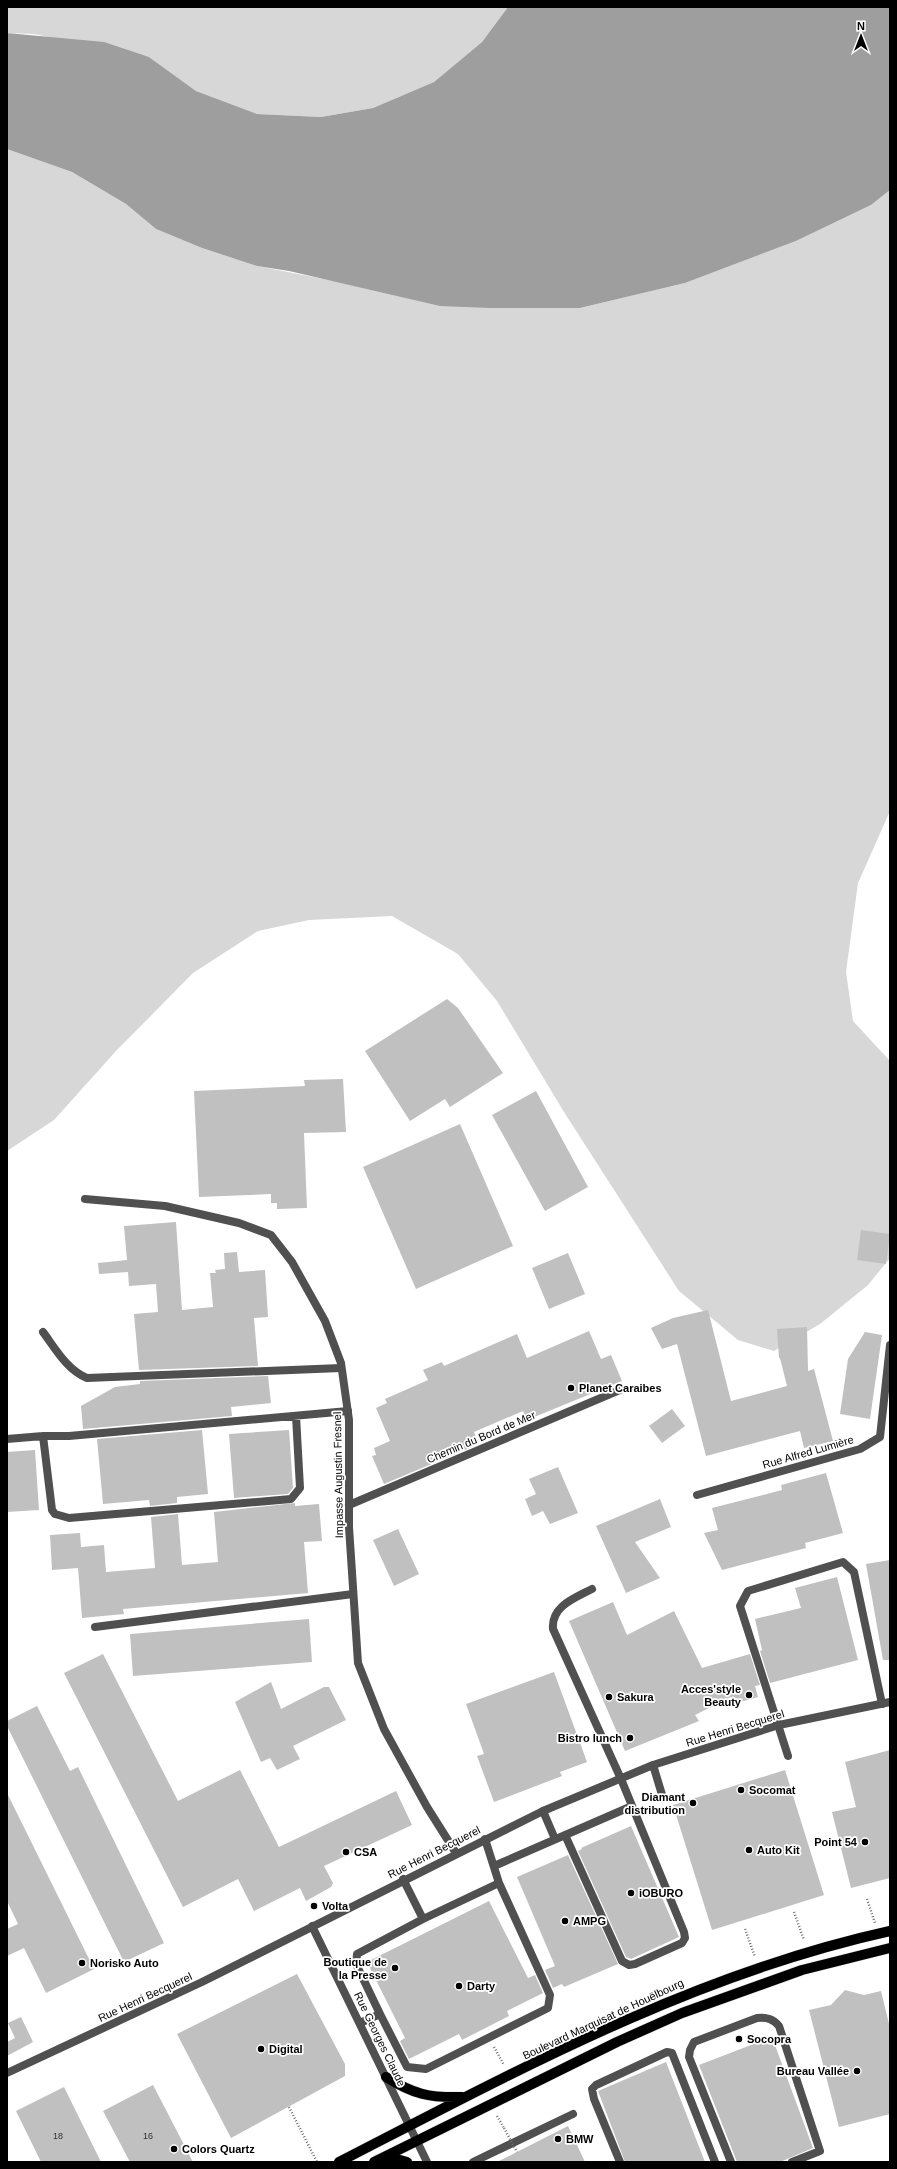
<svg xmlns="http://www.w3.org/2000/svg" width="897" height="2169" viewBox="0 0 897 2169" font-family="Arial,sans-serif">
<style>
.green{fill:#d7d7d7}
.water{fill:#9e9e9e}
.building{fill:#c0c0c0}
.lines{fill:none;stroke-linecap:round;stroke-linejoin:round}
.primary-casing{stroke:#dbdbdb;stroke-width:11}
.path{stroke:#727272;stroke-width:2.5;stroke-dasharray:1 2;stroke-linecap:butt}
.lane{stroke:#505050;stroke-width:8}
.street{stroke:#505050;stroke-width:8}
.primary{stroke:#000;stroke-width:10}
.path-bridge{stroke:#727272;stroke-width:2.5;stroke-dasharray:1 2;stroke-linecap:butt}
.poi-dot{fill:#000;stroke:#fff;stroke-width:1.5}
.labels{text-anchor:middle;dominant-baseline:central;stroke-width:3.5;stroke-linejoin:round;paint-order:stroke}
.number-label{font-size:9px;fill:#303030}
.poi-label{font-size:11px;font-weight:bold;fill:#000;stroke:#fff;text-anchor:start}
.street-label{font-size:11px;fill:#000;stroke:#fff}
</style>
<rect width="100%" height="100%" fill="#fff"/>
<path class="green" d="M 7,7 L 508,7 L 482,42 L 434,82 L 373,108 L 321,117 L 257,114 L 196,91 L 149,57 L 34,34 L 7,33 Z
M 7,149 L 72,172 L 126,204 L 156,229 L 202,248 L 257,266 L 334,281 L 580,308 L 685,283 L 796,241 L 871,205 L 890,190 L 890,811 L 858,883 L 846,972 L 853,1021 L 890,1061 L 890,1258 L 868,1285 L 820,1324 L 774,1351 L 738,1340 L 679,1291 L 564,1112 L 497,1001 L 458,954 L 392,916 L 309,920 L 258,931 L 193,973 L 116,1051 L 54,1120 L 7,1151 Z"/>
<path class="water" d="M 508,7 L 890,7 L 890,190 L 871,205 L 796,241 L 685,283 L 580,308 L 490,308 L 440,306 L 289,271 L 257,266 L 202,248 L 156,229 L 126,204 L 72,172 L 7,149 L 7,33 L 104,42 L 149,57 L 196,91 L 257,114 L 321,117 L 373,108 L 434,82 L 482,42 Z"/>
<path class="building" d="M 447,999 L 458,1008 L 503,1073 L 450,1107 L 445,1099 L 410,1121 L 365,1051 Z
M 343,1079 L 346,1132 L 304,1133 L 307,1208 L 277,1209 L 277,1203 L 271,1203 L 271,1194 L 199,1197 L 194,1091 L 305,1086 L 304,1080 Z
M 536,1091 L 588,1187 L 545,1211 L 492,1115 Z
M 460,1124 L 513,1246 L 416,1289 L 363,1167 Z
M 176,1222 L 182,1310 L 213,1307 L 210,1273 L 216,1273 L 215,1270 L 225,1269 L 224,1253 L 237,1252 L 239,1272 L 265,1270 L 268,1317 L 254,1318 L 258,1366 L 139,1370 L 134,1314 L 158,1312 L 156,1284 L 129,1286 L 128,1272 L 99,1274 L 98,1263 L 127,1260 L 124,1226 Z
M 861,1230 L 890,1234 L 886,1264 L 857,1260 Z
M 568,1253 L 585,1294 L 549,1309 L 532,1268 Z
M 708,1310 L 731,1401 L 787,1386 L 780,1358 L 779,1358 L 777,1329 L 807,1327 L 808,1371 L 814,1369 L 833,1441 L 804,1448 L 800,1431 L 706,1456 L 677,1344 L 662,1349 L 651,1328 L 673,1318 Z
M 589,1331 L 601,1359 L 611,1355 L 622,1381 L 527,1420 L 523,1411 L 474,1432 L 479,1444 L 384,1484 L 372,1456 L 376,1455 L 374,1448 L 390,1441 L 376,1408 L 387,1403 L 385,1399 L 428,1380 L 423,1370 L 442,1362 L 444,1366 L 517,1334 L 527,1358 Z
M 865,1332 L 882,1335 L 870,1419 L 840,1414 L 848,1359 Z
M 268,1376 L 271,1403 L 231,1407 L 232,1416 L 83,1429 L 81,1406 L 115,1387 L 140,1384 L 140,1381 Z
M 672,1409 L 685,1426 L 662,1443 L 649,1426 Z
M 202,1430 L 208,1494 L 177,1497 L 177,1503 L 150,1506 L 149,1500 L 103,1504 L 97,1439 Z
M 289,1430 L 293,1488 L 288,1494 L 234,1498 L 229,1434 Z
M 35,1450 L 39,1510 L 7,1512 L 7,1452 Z
M 558,1467 L 578,1513 L 550,1524 L 543,1511 L 532,1516 L 525,1499 L 536,1494 L 529,1479 Z
M 826,1473 L 843,1533 L 805,1543 L 806,1548 L 722,1570 L 704,1533 L 718,1530 L 712,1508 L 782,1490 L 781,1485 Z
M 660,1499 L 671,1527 L 635,1542 L 660,1578 L 626,1593 L 596,1526 Z
M 295,1503 L 295,1506 L 319,1504 L 322,1541 L 304,1542 L 308,1593 L 123,1609 L 124,1614 L 82,1618 L 78,1568 L 52,1570 L 50,1535 L 80,1533 L 81,1547 L 104,1545 L 106,1572 L 155,1568 L 151,1517 L 178,1514 L 182,1565 L 218,1562 L 214,1512 Z
M 398,1529 L 419,1574 L 394,1586 L 373,1540 Z
M 890,1560 L 890,1660 L 883,1660 L 866,1564 Z
M 837,1577 L 858,1660 L 770,1683 L 760,1651 L 762,1650 L 755,1619 L 801,1608 L 795,1588 Z
M 613,1602 L 627,1635 L 674,1611 L 702,1668 L 750,1654 L 760,1685 L 755,1686 L 758,1697 L 733,1704 L 731,1697 L 695,1715 L 699,1721 L 625,1751 L 569,1621 Z
M 309,1619 L 312,1662 L 133,1676 L 130,1634 Z
M 103,1654 L 178,1801 L 240,1770 L 279,1847 L 396,1791 L 412,1825 L 324,1866 L 333,1883 L 331,1887 L 306,1901 L 300,1888 L 254,1911 L 238,1879 L 183,1907 L 64,1673 Z
M 554,1672 L 587,1762 L 560,1772 L 562,1776 L 494,1802 L 477,1756 L 484,1754 L 466,1704 Z
M 271,1682 L 281,1709 L 324,1687 L 329,1687 L 346,1720 L 293,1746 L 300,1759 L 277,1770 L 270,1758 L 261,1762 L 235,1702 Z
M 37,1706 L 70,1771 L 78,1767 L 164,1943 L 124,1962 L 7,1726 L 7,1721 Z
M 890,1750 L 890,1878 L 851,1888 L 832,1812 L 856,1807 L 845,1762 Z
M 785,1770 L 824,1895 L 712,1930 L 673,1805 Z
M 7,1793 L 94,1969 L 46,1993 L 24,1948 L 7,1956 L 7,1929 L 18,1924 L 7,1901 Z
M 631,1826 L 679,1937 L 631,1959 L 626,1957 L 578,1851 L 582,1849 L 581,1848 Z
M 568,1855 L 618,1964 L 564,1987 L 562,1984 L 553,1988 L 545,1970 L 555,1966 L 517,1877 Z
M 489,1901 L 528,1978 L 535,1975 L 543,1993 L 507,2011 L 509,2016 L 462,2040 L 459,2034 L 409,2059 L 400,2041 L 405,2038 L 367,1962 Z
M 297,1974 L 345,2064 L 345,2076 L 231,2138 L 177,2034 Z
M 845,1990 L 864,1995 L 881,1991 L 890,2028 L 890,2114 L 839,2127 L 809,2010 L 831,2005 Z
M 21,2017 L 33,2042 L 7,2056 L 7,2042 L 15,2038 L 8,2023 Z
M 772,2037 L 813,2148 L 780,2162 L 737,2162 L 699,2065 Z
M 666,2062 L 705,2162 L 625,2162 L 598,2091 Z
M 153,2085 L 193,2162 L 130,2162 L 103,2111 Z
M 64,2087 L 101,2162 L 41,2162 L 16,2111 Z
M 568,2126 L 585,2162 L 497,2162 Z"/>
<g class="lines">
<g class="primary-casing">
<path id="primary" d="M 386,2077 C 413,2094 429,2098 462,2097
M 339,2162 C 516,2071 694,1974 890,1931
M 374,2162 L 617,2042 L 682,2013 L 802,1970 L 890,1948
M 380,2162 L 400,2160 L 407,2162"/>
</g>
<path class="path" d="M 867,1899 L 875,1923
M 794,1912 L 804,1940
M 745,1929 L 755,1957
M 494,2047 L 504,2065
M 289,2107 L 317,2162
M 497,2116 L 504,2128"/>
<path class="lane" d="M 43,1332 C 55,1348 67,1370 87,1378 L 341,1368
M 43,1436 L 52,1510 L 55,1514 L 69,1518 L 291,1499 L 300,1488 L 296,1416
M 7,1439 L 43,1436 L 69,1436 L 348,1411
M 349,1505 L 622,1389
M 95,1627 L 353,1594
M 788,1756 L 740,1606 L 748,1591 L 843,1562 L 854,1572 L 882,1704
M 653,1765 L 663,1798
M 543,1811 L 555,1839
M 565,1835 L 622,1961 L 629,1965 L 635,1964 L 682,1943 L 685,1938 L 684,1932 L 621,1779 L 553,1629 C 551,1606 575,1598 592,1589
M 494,1866 L 632,1806
M 403,1879 L 423,1919
M 380,2014 L 356,1964 L 357,1954 L 423,1919 L 499,1883
M 360,2023 L 380,2014 L 407,2067 L 426,2069 L 548,2008 L 550,1995 L 499,1883 L 485,1839
M 473,2162 L 573,2114
M 620,2162 L 594,2099 L 592,2089 L 596,2085 L 667,2052 L 672,2053 L 715,2162
M 731,2162 L 689,2057 L 690,2050 L 694,2042 L 757,2018 C 767,2017 773,2019 779,2026 L 820,2151 L 792,2162"/>
<path class="street" d="M 85,1199 L 165,1206 L 239,1223 L 271,1235 L 292,1262 L 325,1321 L 341,1363 L 349,1420 L 349,1527 L 358,1663 L 384,1729 L 427,1807 L 456,1853
M 697,1495 L 860,1449 L 880,1437 L 890,1345
M 312,1926 L 427,2162
M 7,2073 L 202,1982 L 543,1811 L 653,1765 L 779,1725 L 890,1702"/>
<use href="#primary" class="primary"/>
<path class="path-bridge" d="M 504,2128 L 517,2152"/>
</g>
<g class="poi-dot">
<circle cx="571" cy="1388" r="4"/>
<circle cx="749" cy="1695" r="4"/>
<circle cx="609" cy="1697" r="4"/>
<circle cx="630" cy="1738" r="4"/>
<circle cx="741" cy="1790" r="4"/>
<circle cx="693" cy="1803" r="4"/>
<circle cx="865" cy="1842" r="4"/>
<circle cx="749" cy="1850" r="4"/>
<circle cx="346" cy="1852" r="4"/>
<circle cx="631" cy="1893" r="4"/>
<circle cx="314" cy="1906" r="4"/>
<circle cx="565" cy="1921" r="4"/>
<circle cx="82" cy="1963" r="4"/>
<circle cx="395" cy="1968" r="4"/>
<circle cx="459" cy="1986" r="4"/>
<circle cx="739" cy="2039" r="4"/>
<circle cx="261" cy="2049" r="4"/>
<circle cx="857" cy="2071" r="4"/>
<circle cx="558" cy="2139" r="4"/>
<circle cx="174" cy="2149" r="4"/>
</g>
<g class="labels">
<g class="number-label">
<text x="58" y="2136">18</text>
<text x="148" y="2136">16</text>
</g>
<g class="poi-label">
<text x="579" y="1388">Planet Caraibes</text>
<text x="741" y="1689" text-anchor="end">Acces'style<tspan x="741" dy="13">Beauty</tspan></text>
<text x="617" y="1697">Sakura</text>
<text x="622" y="1738" text-anchor="end">Bistro lunch</text>
<text x="749" y="1790">Socomat</text>
<text x="685" y="1797" text-anchor="end">Diamant<tspan x="685" dy="13">distribution</tspan></text>
<text x="857" y="1842" text-anchor="end">Point 54</text>
<text x="757" y="1850">Auto Kit</text>
<text x="354" y="1852">CSA</text>
<text x="639" y="1893">iOBURO</text>
<text x="322" y="1906">Volta</text>
<text x="573" y="1921">AMPG</text>
<text x="387" y="1962" text-anchor="end">Boutique de<tspan x="387" dy="13">la Presse</tspan></text>
<text x="90" y="1963">Norisko Auto</text>
<text x="467" y="1986">Darty</text>
<text x="747" y="2039">Socopra</text>
<text x="269" y="2049">Digital</text>
<text x="849" y="2071" text-anchor="end">Bureau Vallée</text>
<text x="566" y="2139">BMW</text>
<text x="182" y="2149">Colors Quartz</text>
</g>
<g class="street-label">
<text transform="translate(481 1437) rotate(-23)">Chemin du Bord de Mer</text>
<text transform="translate(808 1452) rotate(-16)">Rue Alfred Lumière</text>
<text transform="translate(338 1475) rotate(-91)">Impasse Augustin Fresnel</text>
<text transform="translate(735 1728) rotate(-17)">Rue Henri Becquerel</text>
<text transform="translate(434 1852) rotate(-27)">Rue Henri Becquerel</text>
<text transform="translate(145 1997) rotate(-25)">Rue Henri Becquerel</text>
<text transform="translate(603 2019) rotate(-25)">Boulevard Marquisat de Houëlbourg</text>
<text transform="translate(380 2039) rotate(64)">Rue Georges Claude</text>
</g>
</g>
<rect width="897" height="2169" fill="none" stroke="#000000" stroke-width="16"/>
<g transform="translate(861 36)" stroke="#ffffff" stroke-width="3" paint-order="stroke">
<path d="M0-3L7 15L0 10L-7 15Z" fill="#000000"/>
<text y="-6" font-size="11" font-weight="bold" text-anchor="middle" fill="#000000">N</text>
</g>
</svg>
